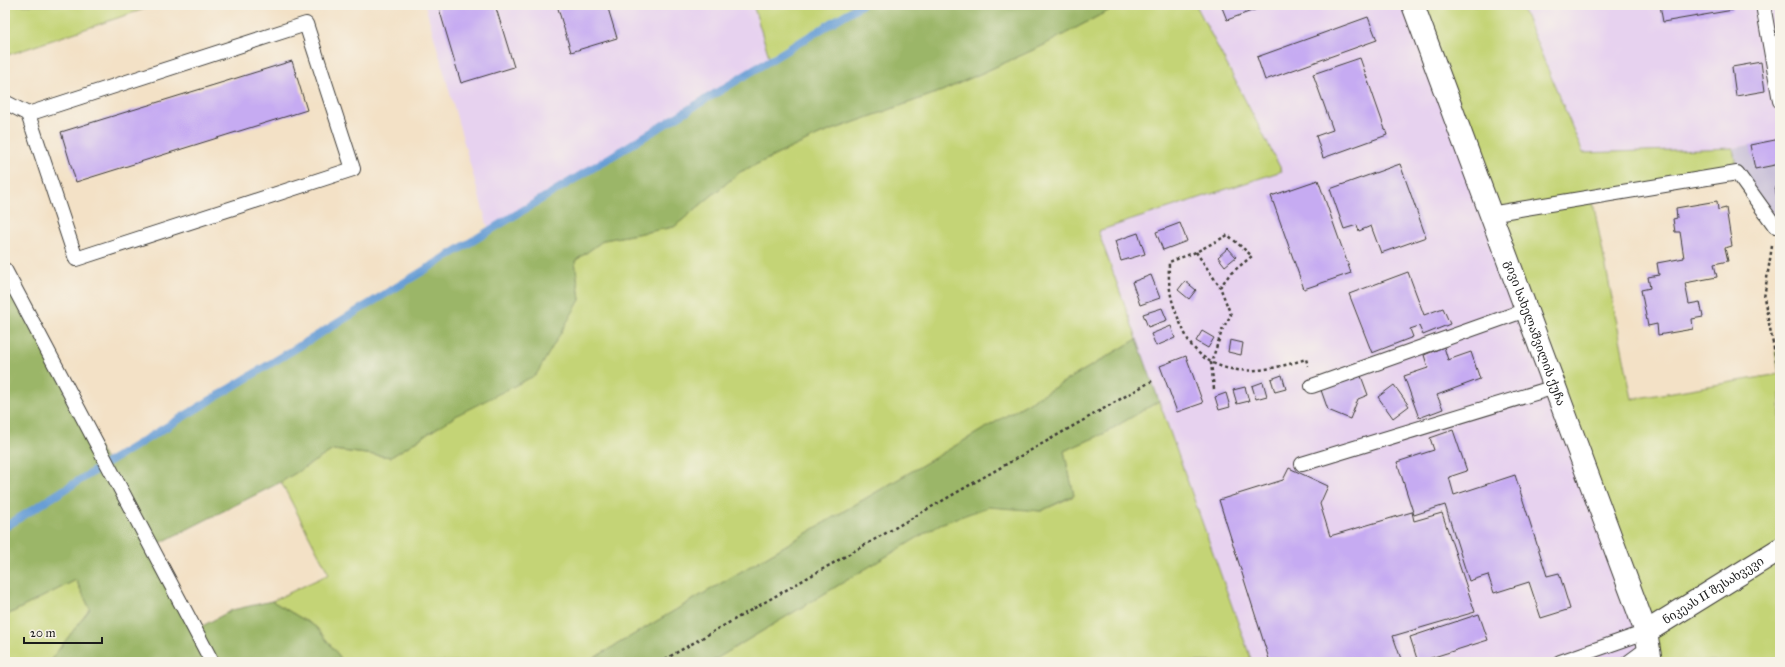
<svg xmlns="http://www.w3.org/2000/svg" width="1785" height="667" viewBox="0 0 1785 667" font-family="'IM FELL Great Primer','Noto Serif Georgian',serif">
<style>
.built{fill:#e7d2ef}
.industrial{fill:#c8bfd8}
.green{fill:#c4d476;stroke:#707849}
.forest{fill:#9bb667;stroke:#5c6942}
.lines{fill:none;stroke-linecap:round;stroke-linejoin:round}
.stream{stroke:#689ed5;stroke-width:8}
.building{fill:#c6abf2}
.lane-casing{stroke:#3c3a36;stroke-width:16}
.street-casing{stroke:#3c3a36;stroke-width:24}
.path{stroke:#3c3a36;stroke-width:2.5;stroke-dasharray:3 3;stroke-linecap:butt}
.lane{stroke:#fff;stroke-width:14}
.street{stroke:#fff;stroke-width:22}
.labels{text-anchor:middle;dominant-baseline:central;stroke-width:3.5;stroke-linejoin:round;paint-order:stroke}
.street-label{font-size:12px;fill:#1c1c1c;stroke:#f7f3e8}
</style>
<rect width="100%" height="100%" fill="#f7f3e8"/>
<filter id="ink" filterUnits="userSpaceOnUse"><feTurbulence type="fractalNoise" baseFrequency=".025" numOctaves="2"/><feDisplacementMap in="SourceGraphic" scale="8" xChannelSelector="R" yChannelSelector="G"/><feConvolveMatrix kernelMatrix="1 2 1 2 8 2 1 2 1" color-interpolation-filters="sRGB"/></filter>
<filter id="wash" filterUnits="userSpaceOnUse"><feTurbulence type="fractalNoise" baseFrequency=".012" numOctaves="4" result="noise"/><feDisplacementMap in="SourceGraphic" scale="16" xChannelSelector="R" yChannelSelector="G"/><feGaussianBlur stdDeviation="0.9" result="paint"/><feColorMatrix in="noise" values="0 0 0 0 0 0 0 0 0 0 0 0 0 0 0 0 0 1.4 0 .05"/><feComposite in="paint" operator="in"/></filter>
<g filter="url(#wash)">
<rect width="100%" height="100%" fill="#f3e1c6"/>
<path class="built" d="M 425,5 L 753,5 L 770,60 L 489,231 Z
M 1196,5 L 1413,5 L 1651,662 L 1252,662 L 1098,231 L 1282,171 Z
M 1521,5 L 1780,5 L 1780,140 L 1733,148 L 1583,153 Z"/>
<path class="industrial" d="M 1780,140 L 1780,226 L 1737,173 L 1733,148 Z"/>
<path class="green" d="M 5,5 L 156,5 L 5,56 Z
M 758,5 L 861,5 L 770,60 L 754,8 Z
M 1119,5 L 1196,5 L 1282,171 L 1098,231 L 1137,339 L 587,662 L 344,662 L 316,627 L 272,601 L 329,574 L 281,482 L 333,450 L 391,457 L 459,414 L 580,300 L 575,261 L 604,240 L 674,227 L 740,172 L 821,134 L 942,91 L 1042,46 Z
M 1413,5 L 1521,5 L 1583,153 L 1733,148 L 1737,173 L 1592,197 L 1632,399 L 1779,374 L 1775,352 L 1780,350 L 1780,662 L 1651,662 Z
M 1159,401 L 1252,662 L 711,662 L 940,524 L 988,506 L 1041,511 L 1074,496 L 1064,451 L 1103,434 Z
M 76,580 L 90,609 L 49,662 L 5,662 L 5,616 Z"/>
<path class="forest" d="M 861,5 L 1119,5 L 1042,46 L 942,91 L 821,134 L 740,172 L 674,227 L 604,240 L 575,261 L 580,300 L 536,375 L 459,414 L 391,457 L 333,450 L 281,482 L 152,547 L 195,630 L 232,610 L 272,601 L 316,627 L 344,662 L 49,662 L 90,609 L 76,580 L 5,616 L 5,270 L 107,462 Z
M 1137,339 L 1159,401 L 1103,434 L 1064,451 L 1074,495 L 1041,511 L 988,507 L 940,524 L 711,662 L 587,662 Z"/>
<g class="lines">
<path class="stream" d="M 5,527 L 107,463 L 861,5"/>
</g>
<g id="blocks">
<path class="building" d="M 438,5 L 503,5 L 496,8 L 514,67 L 461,83 Z
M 557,5 L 607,5 L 617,38 L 571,52 Z
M 1221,5 L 1268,5 L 1227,20 Z
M 1660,5 L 1732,5 L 1733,10 L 1663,22 Z
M 1368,17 L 1377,40 L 1265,80 L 1257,57 Z
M 1360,58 L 1387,135 L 1323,158 L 1316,136 L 1333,130 L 1313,74 Z
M 292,61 L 307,110 L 76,182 L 61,132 Z
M 1761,62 L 1765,91 L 1736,96 L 1732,67 Z
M 1780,139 L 1780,164 L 1755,169 L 1750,145 Z
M 1400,164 L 1426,237 L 1381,253 L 1371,226 L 1359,231 L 1357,225 L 1344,229 L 1330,189 Z
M 1318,180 L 1351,273 L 1304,289 L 1271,196 Z
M 1780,186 L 1780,211 L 1779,211 L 1775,187 Z
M 1717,201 L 1718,210 L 1726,208 L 1732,246 L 1725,248 L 1728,261 L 1714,264 L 1717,277 L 1685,283 L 1689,304 L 1700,302 L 1703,317 L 1692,319 L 1693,329 L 1658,335 L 1657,324 L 1648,326 L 1641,290 L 1650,288 L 1648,277 L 1659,275 L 1657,263 L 1684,258 L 1680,232 L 1675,232 L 1673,219 L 1677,218 L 1676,208 Z
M 1180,223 L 1187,241 L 1163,250 L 1156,232 Z
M 1138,233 L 1145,254 L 1121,261 L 1115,241 Z
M 1228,248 L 1236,257 L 1225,266 L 1218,257 Z
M 1408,272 L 1424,315 L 1443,308 L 1450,324 L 1423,335 L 1419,326 L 1410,329 L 1413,337 L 1372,353 L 1349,294 Z
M 1151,275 L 1160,298 L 1140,305 L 1132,282 Z
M 1185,281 L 1196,290 L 1189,299 L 1178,290 Z
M 1162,308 L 1167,320 L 1148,327 L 1143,314 Z
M 1171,326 L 1175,338 L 1156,346 L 1151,334 Z
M 1202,331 L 1214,338 L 1208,348 L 1196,341 Z
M 1230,340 L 1243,343 L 1241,355 L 1228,352 Z
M 1444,347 L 1448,360 L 1471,352 L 1480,379 L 1437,395 L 1443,409 L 1419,418 L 1404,376 L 1428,368 L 1424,355 Z
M 1186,356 L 1203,403 L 1177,412 L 1160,366 Z
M 1282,375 L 1286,389 L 1275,392 L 1271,379 Z
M 1361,376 L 1368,395 L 1358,399 L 1350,419 L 1328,410 L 1321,390 Z
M 1263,382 L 1267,396 L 1256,399 L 1252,386 Z
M 1394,385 L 1409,406 L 1393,418 L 1378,397 Z
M 1245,387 L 1249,401 L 1237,404 L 1233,390 Z
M 1226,393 L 1230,407 L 1219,410 L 1215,397 Z
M 1453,430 L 1467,471 L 1449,477 L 1454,495 L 1515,475 L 1547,576 L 1559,573 L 1570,609 L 1541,618 L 1529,582 L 1494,593 L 1488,575 L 1469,581 L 1445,505 L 1414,515 L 1397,462 L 1434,450 L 1430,438 Z
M 1289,468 L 1328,486 L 1320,504 L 1330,536 L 1412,512 L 1414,521 L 1442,513 L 1475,612 L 1393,636 L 1401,659 L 1390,662 L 1270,662 L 1219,500 L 1283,480 Z
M 1479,614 L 1488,640 L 1418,662 L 1410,637 Z"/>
</g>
</g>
<g filter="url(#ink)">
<use href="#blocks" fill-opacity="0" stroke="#3c3a36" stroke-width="1"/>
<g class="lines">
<g class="lane-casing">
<path id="lane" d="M 1763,5 L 1780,101
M 5,102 L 28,114 L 76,259 L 353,169 L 306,24 L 28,114
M 1490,214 L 1737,173 L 1775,226 L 1780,226
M 5,270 L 212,662
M 1312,386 L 1526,310
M 1302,464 L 1555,387
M 1560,662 L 1646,632
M 1629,662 L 1648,648"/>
</g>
<g class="street-casing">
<g id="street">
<path id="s1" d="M 1413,5 L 1646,632 L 1651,662"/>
<path id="s2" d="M 1646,632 L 1780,549"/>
</g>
</g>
<path class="path" d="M 1772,246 L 1764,298 L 1780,379
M 1196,252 L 1220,287
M 1214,389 L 1211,363 L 1223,328 L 1231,315 L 1220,287 L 1230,274 L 1252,256 L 1228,235 L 1196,252 L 1169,262 C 1168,289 1171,303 1182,327 C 1185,333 1188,341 1192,346 C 1222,382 1268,371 1306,359 L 1308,366
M 660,662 L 1152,381"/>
<use href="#lane" class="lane"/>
<use href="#street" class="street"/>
</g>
</g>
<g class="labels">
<g class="street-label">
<text stroke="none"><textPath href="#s1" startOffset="350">გივი სახელაშვილის ქუჩა</textPath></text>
<text stroke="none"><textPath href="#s2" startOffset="79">ნიკეას II შესახვევი</textPath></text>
</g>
</g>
<rect width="1785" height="667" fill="none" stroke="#f7f3e8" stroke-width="20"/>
<path d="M24 637v6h78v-6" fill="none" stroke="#1c1c1c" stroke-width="2"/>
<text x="30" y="637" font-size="12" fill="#1c1c1c" stroke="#f7f3e8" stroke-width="3" paint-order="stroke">20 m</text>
</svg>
